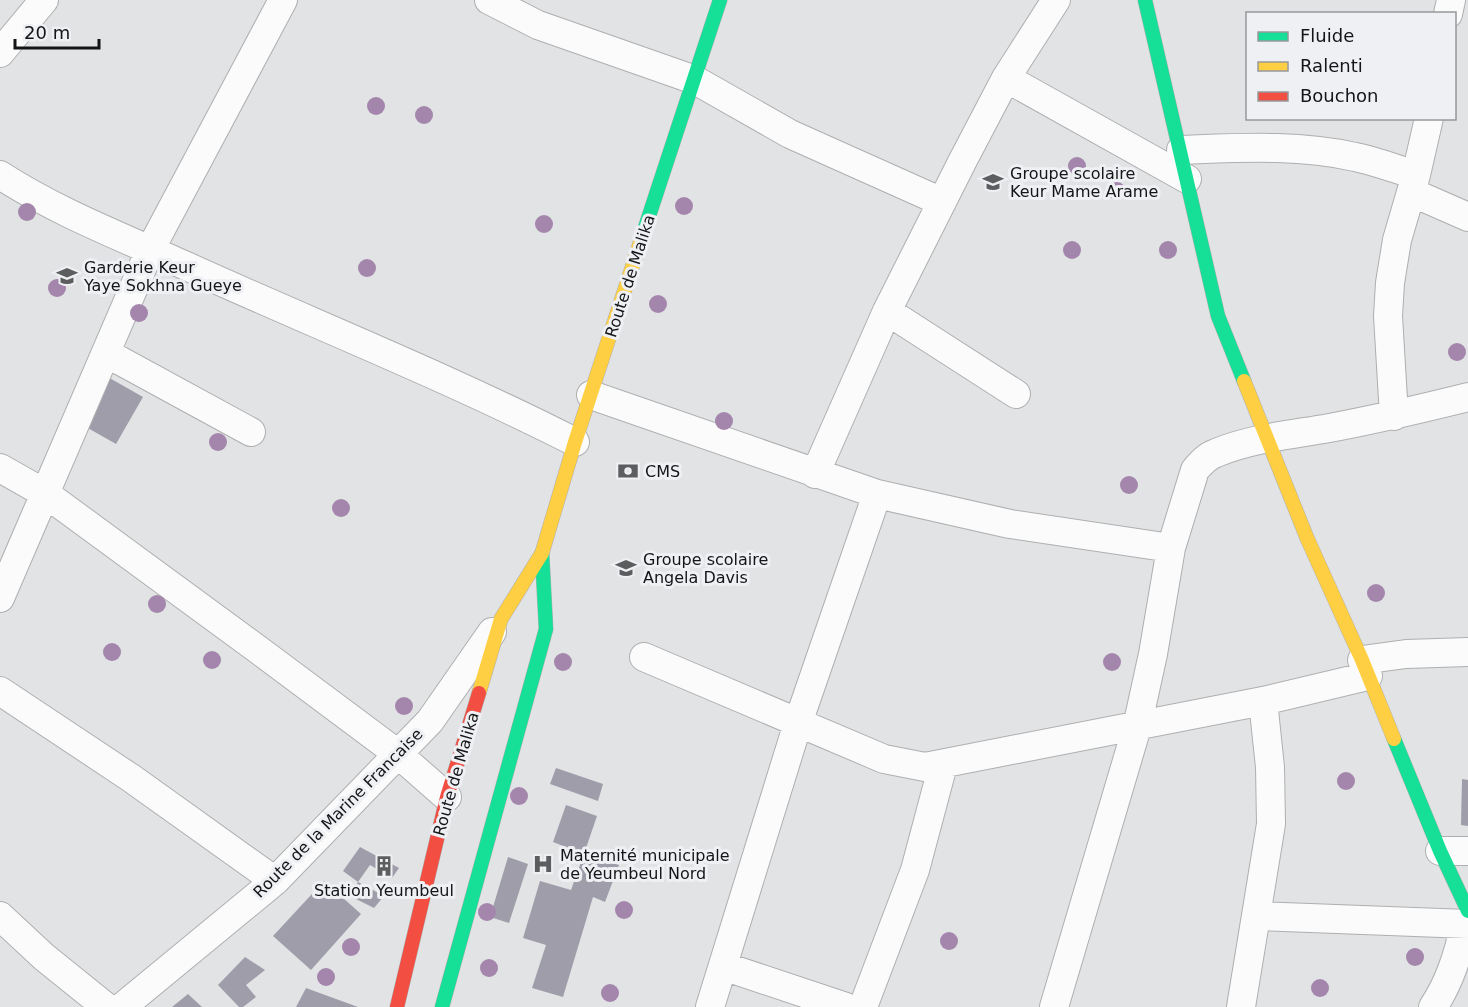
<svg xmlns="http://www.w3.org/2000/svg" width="1468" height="1007" viewBox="0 0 1468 1007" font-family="'DejaVu Sans',sans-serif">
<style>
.building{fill:#9f9daa}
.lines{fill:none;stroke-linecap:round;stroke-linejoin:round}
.street-casing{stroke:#aeafb0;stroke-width:30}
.fast-casing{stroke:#aeafb0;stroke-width:15}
.slow-casing{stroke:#aeafb0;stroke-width:15}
.jam-casing{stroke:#aeafb0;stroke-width:15}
.street{stroke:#fbfbfb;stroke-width:28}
.fast{stroke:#16e098;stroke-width:14}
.slow{stroke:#ffcf43;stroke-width:14}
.jam{stroke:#f24e42;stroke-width:14}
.tree{fill:#a486ad}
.labels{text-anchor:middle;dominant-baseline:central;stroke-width:6;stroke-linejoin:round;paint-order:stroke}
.poi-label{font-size:16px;fill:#141516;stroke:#eff0f4;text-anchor:start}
.street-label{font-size:16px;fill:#141516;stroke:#eff0f4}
</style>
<rect width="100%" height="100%" fill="#e2e3e5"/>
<path class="building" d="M 106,376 L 143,397 L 116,444 L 79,423 Z
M 556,768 L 603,784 L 598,801 L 550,784 Z
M 1462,779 L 1468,780 L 1468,826 L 1461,825 Z
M 566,805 L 597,816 L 584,854 L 553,842 Z
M 360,847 L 399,868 L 392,878 L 370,865 L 358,882 L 343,871 Z
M 584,854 L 619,865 L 605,902 L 593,897 L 563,997 L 532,988 L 546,945 L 523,938 L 540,881 L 571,890 Z
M 508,857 L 528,864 L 509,923 L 490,917 Z
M 324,881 L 361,914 L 311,970 L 273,936 Z
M 358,882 L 384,896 L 374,908 L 350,896 Z
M 245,957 L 265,970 L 246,985 L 256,997 L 243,1007 L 239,1007 L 218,985 Z
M 306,988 L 358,1007 L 296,1007 Z
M 188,994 L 202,1007 L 172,1007 Z"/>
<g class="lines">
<g class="street-casing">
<path id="street" d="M 489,0 L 538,25 L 695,80 L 790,134 L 942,202
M 1448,14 L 1451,0
M 0,53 L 44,0
M 1006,78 L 1187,179
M 1181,150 C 1238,148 1298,144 1355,157 C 1375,161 1396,169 1416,175
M 0,175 C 57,212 122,237 184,265 C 314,324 447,377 575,442
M 1411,192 L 1468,217
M 887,311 L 1016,394
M 106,353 L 251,432
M 591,395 L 877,494 L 1010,524 L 1171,548
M 1394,416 L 1388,316 L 1390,283 L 1397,240 L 1416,175 L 1429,118
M 0,468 L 46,494 L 260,651 L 398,754 L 447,797
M 815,474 L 887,311 L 962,162 L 1006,78 L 1056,0
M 0,598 L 150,250 L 283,0
M 644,657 L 884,759 L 925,767 L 1263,701 L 1368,676
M 1362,660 L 1406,654 L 1468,652
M 0,691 L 131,778 L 275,881
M 1440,851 L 1468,851
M 0,916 L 44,957 L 106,1007
M 1257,916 L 1468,924
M 723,966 L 846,1007
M 122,1007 L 275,881 L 430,721 L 492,632
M 710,1007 L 798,723 L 877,494
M 863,1007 L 915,870 L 943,765
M 1054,1007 L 1137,727 L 1153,654 L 1171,548 L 1195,470 C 1201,463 1207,456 1216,453 C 1249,439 1288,435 1324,429 C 1372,420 1420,409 1468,397
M 1241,1007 L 1271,824 L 1270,767 L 1263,701
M 1433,1007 C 1450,982 1458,954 1465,925"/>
</g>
<g class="fast-casing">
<path id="fast" d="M 1145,0 L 1218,316 L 1244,381
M 643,234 L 720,0
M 1394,739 L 1440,851 L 1468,911
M 442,1007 L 546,629 L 542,553"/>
</g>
<g class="slow-casing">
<path id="slow" d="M 1244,381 L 1307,538 L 1362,660 L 1394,739
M 479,693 L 501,619 L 542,553 L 575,442 L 643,234"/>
</g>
<g class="jam-casing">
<path id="jam" d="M 397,1007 L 447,797 L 479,693"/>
</g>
<use href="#street" class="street"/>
<use href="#fast" class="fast"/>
<use href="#slow" class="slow"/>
<use href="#jam" class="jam"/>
</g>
<g class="tree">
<circle cx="376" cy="106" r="9"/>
<circle cx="424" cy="115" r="9"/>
<circle cx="1077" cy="166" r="9"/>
<circle cx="1117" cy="191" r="9"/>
<circle cx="684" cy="206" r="9"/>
<circle cx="27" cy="212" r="9"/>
<circle cx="544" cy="224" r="9"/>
<circle cx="1072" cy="250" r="9"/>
<circle cx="1168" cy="250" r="9"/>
<circle cx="367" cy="268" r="9"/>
<circle cx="57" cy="288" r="9"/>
<circle cx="658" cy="304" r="9"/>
<circle cx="139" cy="313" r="9"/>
<circle cx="1457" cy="352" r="9"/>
<circle cx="724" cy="421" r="9"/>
<circle cx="218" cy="442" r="9"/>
<circle cx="1129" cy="485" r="9"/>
<circle cx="341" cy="508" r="9"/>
<circle cx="1376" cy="593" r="9"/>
<circle cx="157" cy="604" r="9"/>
<circle cx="112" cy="652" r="9"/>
<circle cx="212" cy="660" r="9"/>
<circle cx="563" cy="662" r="9"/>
<circle cx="1112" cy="662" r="9"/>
<circle cx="404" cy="706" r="9"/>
<circle cx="1346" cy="781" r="9"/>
<circle cx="519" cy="796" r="9"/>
<circle cx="624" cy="910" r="9"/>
<circle cx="487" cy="912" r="9"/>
<circle cx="949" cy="941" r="9"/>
<circle cx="351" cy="947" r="9"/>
<circle cx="1415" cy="957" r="9"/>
<circle cx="489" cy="968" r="9"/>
<circle cx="326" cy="977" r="9"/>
<circle cx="1320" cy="988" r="9"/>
<circle cx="610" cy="993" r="9"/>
</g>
<defs>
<g id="school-bare" transform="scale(1.62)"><path d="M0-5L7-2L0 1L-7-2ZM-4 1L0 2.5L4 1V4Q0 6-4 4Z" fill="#5c5d5e" stroke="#eff0f4" stroke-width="2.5" paint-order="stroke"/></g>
<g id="bank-bare" transform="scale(1.62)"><path d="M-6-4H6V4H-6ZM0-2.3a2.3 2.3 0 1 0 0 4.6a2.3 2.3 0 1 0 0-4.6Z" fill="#5c5d5e" stroke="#eff0f4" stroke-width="2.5" paint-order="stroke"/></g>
<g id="hospital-bare" transform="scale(1.62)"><path d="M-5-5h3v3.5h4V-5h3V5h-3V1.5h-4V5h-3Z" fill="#5c5d5e" stroke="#eff0f4" stroke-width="2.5" paint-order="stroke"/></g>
<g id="building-bare" transform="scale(1.62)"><path d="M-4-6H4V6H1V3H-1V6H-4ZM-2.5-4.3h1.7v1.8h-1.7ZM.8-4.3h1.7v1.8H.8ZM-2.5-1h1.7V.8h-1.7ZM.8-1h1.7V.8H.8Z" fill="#5c5d5e" stroke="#eff0f4" stroke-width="2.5" paint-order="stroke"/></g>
</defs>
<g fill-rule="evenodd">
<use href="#school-bare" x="993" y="182"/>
<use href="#school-bare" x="67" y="276"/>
<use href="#bank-bare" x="628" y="471"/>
<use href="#school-bare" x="626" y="568"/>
<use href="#hospital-bare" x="543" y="864"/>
<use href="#building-bare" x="384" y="866"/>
</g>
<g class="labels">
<g class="poi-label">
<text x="1010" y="173">Groupe scolaire<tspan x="1010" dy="18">Keur Mame Arame</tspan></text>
<text x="84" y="267">Garderie Keur<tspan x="84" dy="18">Yaye Sokhna Gueye</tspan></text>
<text x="645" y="471">CMS</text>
<text x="643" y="559">Groupe scolaire<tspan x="643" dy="18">Angela Davis</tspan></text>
<text x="560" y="855">Maternité municipale<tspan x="560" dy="18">de Yeumbeul Nord</tspan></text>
<text x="384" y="890" text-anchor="middle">Station Yeumbeul</text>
</g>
<g class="street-label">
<text transform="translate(630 276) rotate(-72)">Route de Malika</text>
<text transform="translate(456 774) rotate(-74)">Route de Malika</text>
<text transform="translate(338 813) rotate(-45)">Route de la Marine Francaise</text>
</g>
</g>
<rect x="1246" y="12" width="210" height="108" fill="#eff0f4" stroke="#97989b" stroke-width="1.5"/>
<rect x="1258" y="32" width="30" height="9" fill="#16e098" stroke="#97989b" stroke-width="1.5"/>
<text x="1300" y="42" font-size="18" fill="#141516">Fluide</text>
<rect x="1258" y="62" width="30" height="9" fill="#ffcf43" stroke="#97989b" stroke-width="1.5"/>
<text x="1300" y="72" font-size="18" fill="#141516">Ralenti</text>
<rect x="1258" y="92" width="30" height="9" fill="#f24e42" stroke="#97989b" stroke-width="1.5"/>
<text x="1300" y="102" font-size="18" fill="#141516">Bouchon</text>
<path d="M15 39v9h84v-9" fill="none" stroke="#141516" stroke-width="3"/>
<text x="24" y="39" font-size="18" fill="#141516" stroke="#eff0f4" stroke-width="4.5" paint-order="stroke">20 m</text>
</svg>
